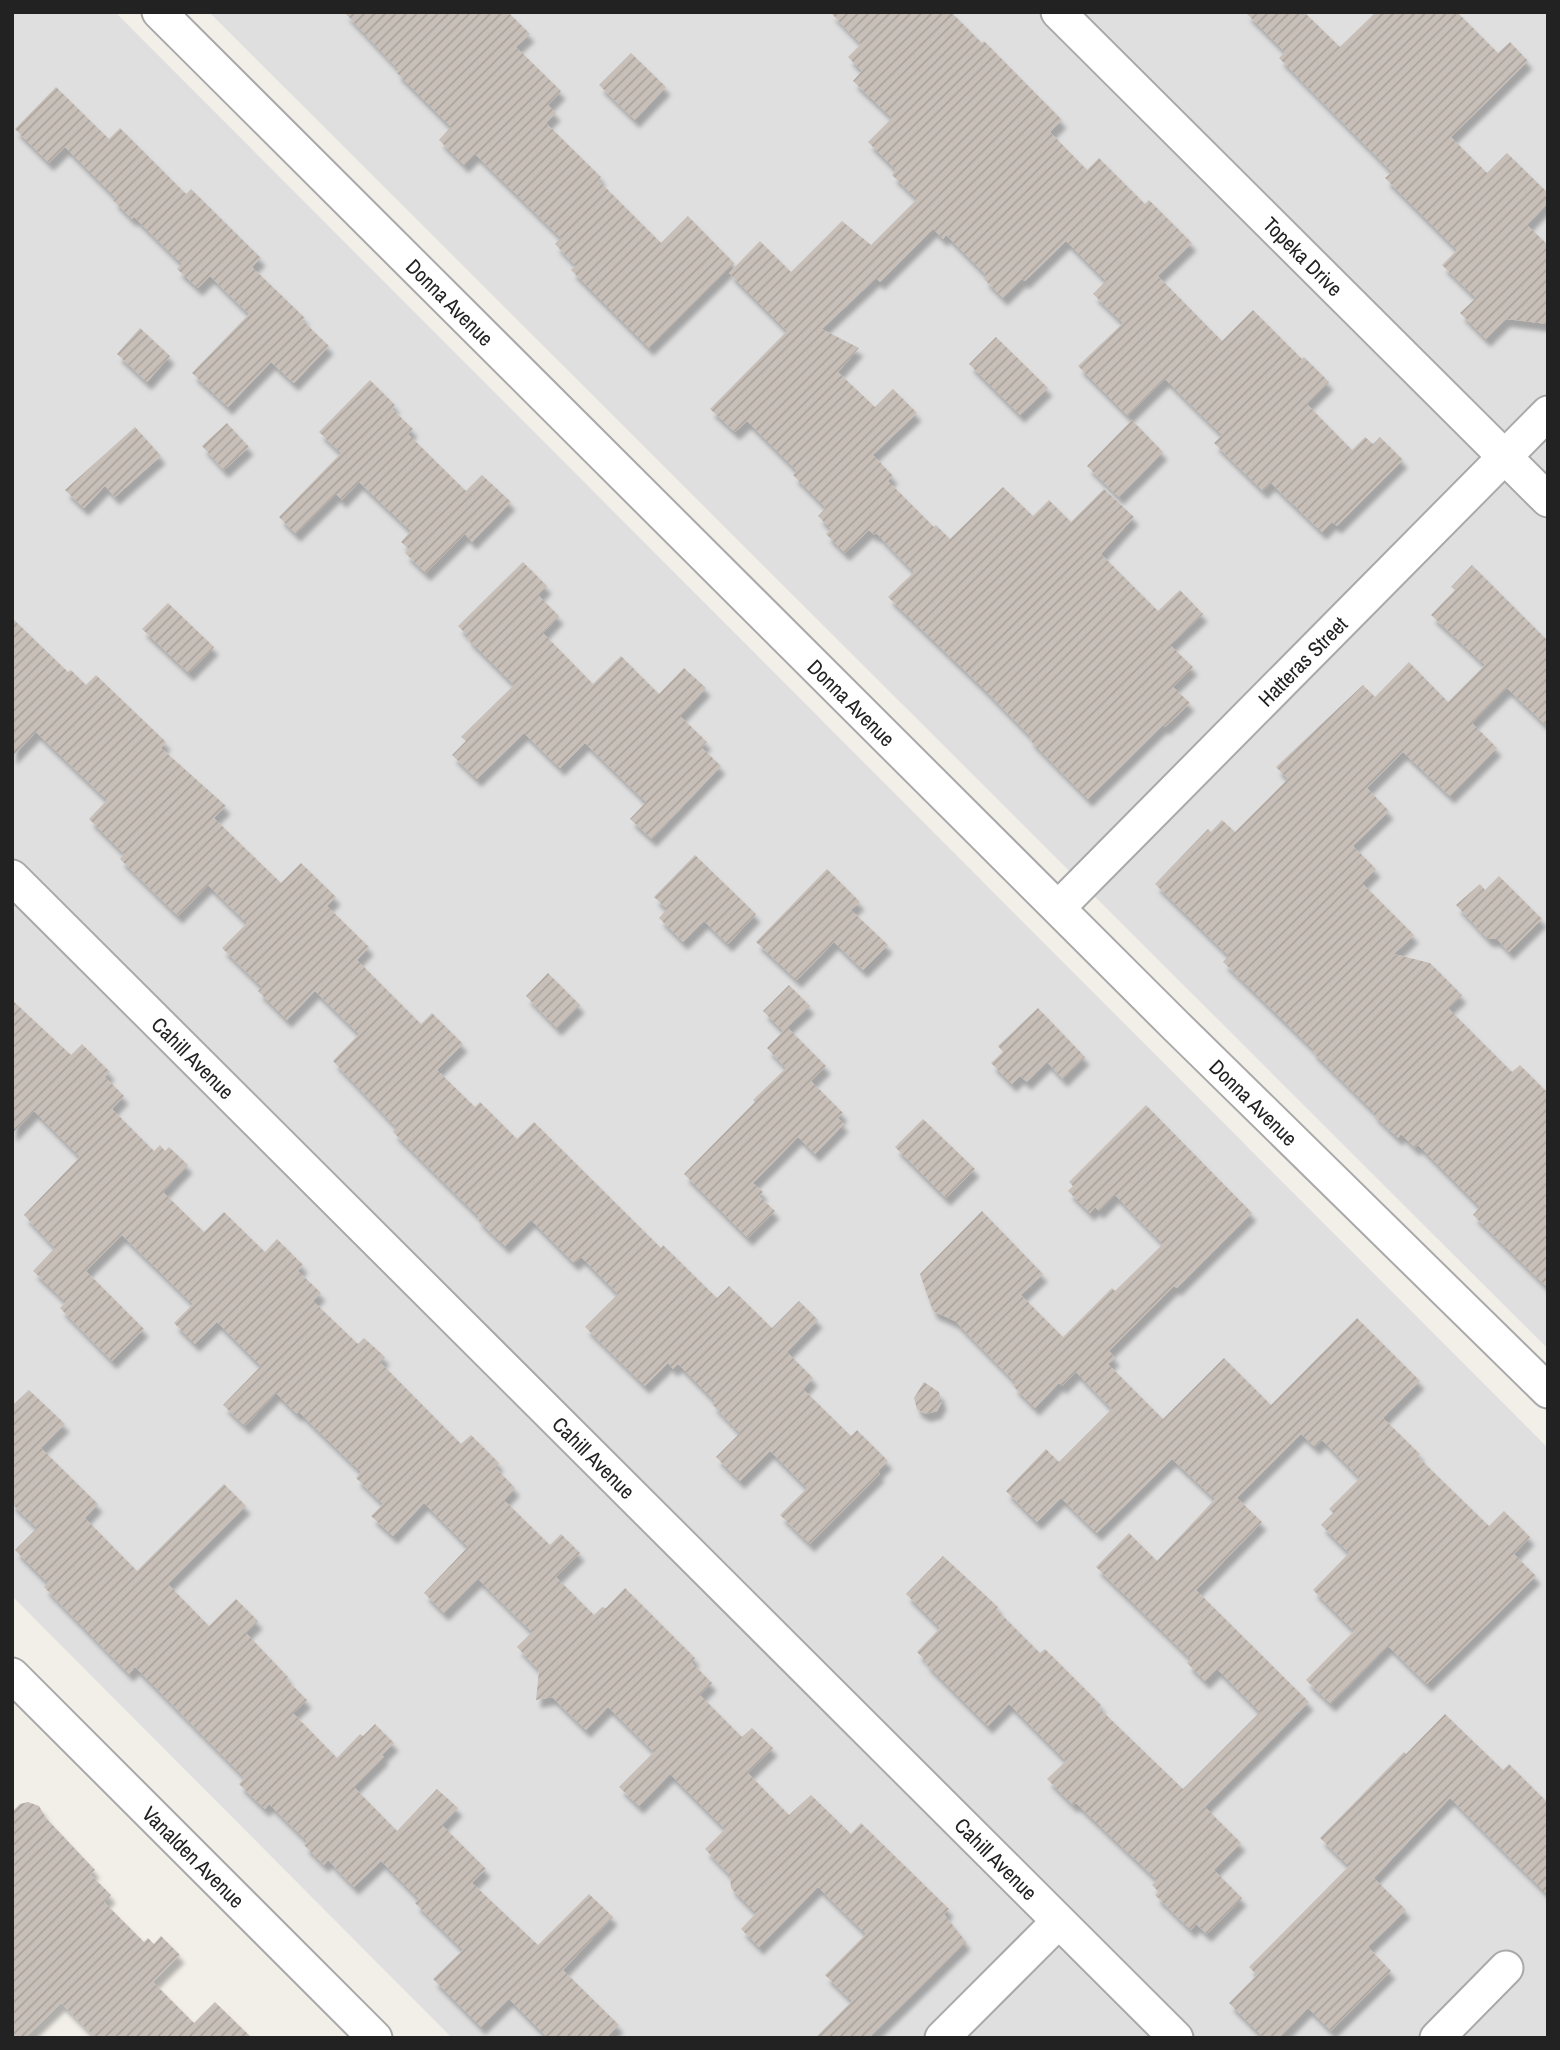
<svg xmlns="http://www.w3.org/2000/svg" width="1560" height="2050" viewBox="0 0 1560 2050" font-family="'Archivo Narrow',sans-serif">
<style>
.residential{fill:#e0dfdf}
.building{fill:url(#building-hatch);filter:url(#shadow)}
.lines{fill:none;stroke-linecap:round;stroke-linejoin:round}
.minor-casing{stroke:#a9a9a9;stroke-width:37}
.minor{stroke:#fff;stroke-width:33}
.labels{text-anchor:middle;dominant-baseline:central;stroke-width:6;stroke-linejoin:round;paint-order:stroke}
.street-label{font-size:21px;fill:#222;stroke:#fff}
</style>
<defs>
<pattern id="building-hatch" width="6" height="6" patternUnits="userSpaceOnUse" patternTransform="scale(1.75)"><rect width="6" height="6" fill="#c7bfb8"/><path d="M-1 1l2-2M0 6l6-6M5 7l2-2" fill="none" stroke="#aba49e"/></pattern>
<filter id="shadow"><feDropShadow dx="4.5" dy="8" stdDeviation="2" flood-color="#0004"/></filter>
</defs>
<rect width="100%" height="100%" fill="#f2efe9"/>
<path class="residential" d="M 12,12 L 115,12 L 1548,1448 L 1548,2038 L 452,2038 L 12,1596 Z
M 209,12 L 1548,12 L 1548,1349 Z"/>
<path class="building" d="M 344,12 L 508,12 L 530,34 L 516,47 L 561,91 L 548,105 L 556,113 L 546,123 L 601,177 L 598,180 L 661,243 L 688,216 L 734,263 L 649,348 L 571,270 L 576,266 L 555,244 L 561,238 L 475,154 L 464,165 L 439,140 L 451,127 L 396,72 L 399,70 Z
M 830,12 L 951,12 L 982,43 L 984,41 L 1062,120 L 1050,132 L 1087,170 L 1099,158 L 1145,204 L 1149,200 L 1192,243 L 1158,276 L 1222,341 L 1253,310 L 1302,359 L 1304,357 L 1329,382 L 1307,404 L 1352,450 L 1365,437 L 1373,444 L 1380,437 L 1403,460 L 1337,526 L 1332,522 L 1322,532 L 1271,483 L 1263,491 L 1214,443 L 1222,435 L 1165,379 L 1128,416 L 1078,366 L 1123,323 L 1093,294 L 1106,281 L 1066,241 L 1025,281 L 1022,279 L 1003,298 L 984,279 L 987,276 L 946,235 L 943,239 L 933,229 L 880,282 L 876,278 L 822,329 L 859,348 L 838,372 L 875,407 L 893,389 L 917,413 L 873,455 L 893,476 L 888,481 L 934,527 L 936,525 L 950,539 L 1003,487 L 1033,516 L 1049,500 L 1071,522 L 1104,489 L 1134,517 L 1101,554 L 1158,611 L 1180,590 L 1203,614 L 1170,645 L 1193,667 L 1173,687 L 1190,703 L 1165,727 L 1163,725 L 1088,799 L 1029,739 L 1031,737 L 983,688 L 888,597 L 914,572 L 876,533 L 874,535 L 869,530 L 845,553 L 826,534 L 831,529 L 818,516 L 826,508 L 793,475 L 797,471 L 747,421 L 735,432 L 710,409 L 787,331 L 729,273 L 760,241 L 791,272 L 842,221 L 871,245 L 917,199 L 892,175 L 896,170 L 868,142 L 892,118 L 853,81 L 862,71 L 848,57 L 861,44 Z
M 1245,12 L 1304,12 L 1340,47 L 1376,12 L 1457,12 L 1498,53 L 1510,42 L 1528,61 L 1451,137 L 1487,173 L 1507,153 L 1548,193 L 1548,203 L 1527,225 L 1548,245 L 1548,324 L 1506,319 L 1486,339 L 1460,313 L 1476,298 L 1442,265 L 1457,250 L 1385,178 L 1392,172 L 1279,58 L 1285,52 Z
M 631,53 L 666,87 L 635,120 L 599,85 Z
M 56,87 L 109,139 L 120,128 L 186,194 L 191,189 L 261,258 L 252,267 L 305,318 L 302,320 L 329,346 L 294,383 L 271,362 L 228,407 L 192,373 L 249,314 L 210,276 L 198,288 L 177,269 L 182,264 L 134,217 L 132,219 L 113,200 L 116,198 L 65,147 L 49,163 L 15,129 Z
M 140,328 L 170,356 L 147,382 L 117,354 Z
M 996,337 L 1048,388 L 1020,415 L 969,364 Z
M 370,380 L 395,405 L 392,409 L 413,429 L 408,434 L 466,491 L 482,475 L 511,502 L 472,542 L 465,534 L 426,573 L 405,553 L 409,549 L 401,542 L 411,531 L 359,482 L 342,500 L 336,494 L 296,534 L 279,517 L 341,453 L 319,432 Z
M 1132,420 L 1163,452 L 1119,497 L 1087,466 Z
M 227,423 L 249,447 L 224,470 L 202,446 Z
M 135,427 L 161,456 L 115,497 L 105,486 L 84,508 L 65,490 Z
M 523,562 L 547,586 L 538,595 L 559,616 L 543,633 L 593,684 L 621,656 L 659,694 L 684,668 L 706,688 L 680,716 L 707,742 L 701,747 L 721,766 L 652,839 L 630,819 L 646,802 L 585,743 L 560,768 L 524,733 L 477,779 L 452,755 L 466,741 L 461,737 L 514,685 L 467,638 L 469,637 L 458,626 Z
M 1472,565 L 1548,641 L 1548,727 L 1507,688 L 1472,723 L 1497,748 L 1450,796 L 1403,752 L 1367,788 L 1389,811 L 1353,846 L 1376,869 L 1362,883 L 1414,935 L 1394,954 L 1430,963 L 1462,995 L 1448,1008 L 1512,1072 L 1520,1065 L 1548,1093 L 1548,1288 L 1473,1215 L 1480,1207 L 1418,1145 L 1415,1148 L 1401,1134 L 1398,1138 L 1373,1114 L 1374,1112 L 1312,1051 L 1313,1049 L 1223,962 L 1229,956 L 1155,884 L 1208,829 L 1211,832 L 1222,820 L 1235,832 L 1288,779 L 1276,767 L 1363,685 L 1375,697 L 1409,662 L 1448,702 L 1485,665 L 1431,615 L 1455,590 L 1451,587 Z
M 168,603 L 214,647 L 189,673 L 142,629 Z
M 12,618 L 68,672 L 71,670 L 86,685 L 96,675 L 166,742 L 161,748 L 226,806 L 214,818 L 281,883 L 301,863 L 336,897 L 327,906 L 369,947 L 357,960 L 421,1024 L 432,1013 L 463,1044 L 437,1070 L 475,1107 L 480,1102 L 517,1139 L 534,1122 L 661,1248 L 663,1245 L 717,1298 L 729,1286 L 772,1328 L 799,1301 L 818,1320 L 787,1352 L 813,1378 L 803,1389 L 851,1436 L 857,1430 L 888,1461 L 878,1471 L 880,1474 L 810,1544 L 780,1515 L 807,1488 L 770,1451 L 740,1481 L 716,1457 L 740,1433 L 712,1404 L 715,1401 L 678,1364 L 673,1369 L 668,1363 L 645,1386 L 585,1327 L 618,1294 L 581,1257 L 574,1263 L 531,1220 L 505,1246 L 477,1219 L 479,1217 L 393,1132 L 397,1128 L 333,1061 L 359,1034 L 315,991 L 287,1020 L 258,991 L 262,987 L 222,948 L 247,923 L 208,885 L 178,916 L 120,859 L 124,854 L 89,819 L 107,800 L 36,732 L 12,757 Z
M 695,855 L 756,914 L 728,944 L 704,921 L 683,942 L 659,918 L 667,909 L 654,897 Z
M 827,869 L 860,902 L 851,910 L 888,945 L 863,970 L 834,942 L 797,980 L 756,942 Z
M 1499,876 L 1542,919 L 1509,952 L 1497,939 L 1488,939 L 1456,905 L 1480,884 L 1485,890 Z
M 548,973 L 580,1005 L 557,1028 L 526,996 Z
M 789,985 L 810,1006 L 783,1031 L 763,1011 Z
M 12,1000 L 71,1055 L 82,1044 L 110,1072 L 105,1077 L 124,1096 L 112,1109 L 154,1151 L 160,1145 L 165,1151 L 169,1147 L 188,1165 L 163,1192 L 204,1232 L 224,1212 L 265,1252 L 277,1239 L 303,1265 L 298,1271 L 321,1293 L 313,1301 L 358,1344 L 364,1338 L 385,1357 L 380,1362 L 461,1444 L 471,1435 L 499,1463 L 495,1467 L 515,1488 L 504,1500 L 550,1545 L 561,1534 L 580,1553 L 556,1577 L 594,1615 L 602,1607 L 606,1608 L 625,1588 L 695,1658 L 691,1662 L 712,1683 L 700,1695 L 742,1737 L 752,1728 L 773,1748 L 748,1773 L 789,1815 L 811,1795 L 851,1834 L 861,1823 L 949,1909 L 944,1914 L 966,1942 L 869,2038 L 815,2038 L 852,2001 L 825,1975 L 866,1934 L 818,1887 L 759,1947 L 741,1929 L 756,1913 L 731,1888 L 730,1875 L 705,1849 L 725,1829 L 670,1774 L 639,1806 L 619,1787 L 654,1752 L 608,1707 L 586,1730 L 552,1697 L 536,1700 L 539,1670 L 517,1647 L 532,1632 L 478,1579 L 444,1613 L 424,1593 L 468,1547 L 424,1503 L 393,1536 L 371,1516 L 383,1504 L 356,1478 L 361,1472 L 299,1412 L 297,1414 L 276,1393 L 245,1426 L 223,1405 L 261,1366 L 217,1322 L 195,1344 L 174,1323 L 193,1304 L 122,1235 L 86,1271 L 144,1329 L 112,1361 L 60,1308 L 66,1302 L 33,1271 L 55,1248 L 24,1215 L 80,1157 L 34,1111 L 12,1134 Z
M 1038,1008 L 1085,1057 L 1063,1079 L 1047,1062 L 1027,1082 L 1020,1076 L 1012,1084 L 991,1063 L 1003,1052 L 998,1046 Z
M 787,1027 L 826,1066 L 811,1081 L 843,1113 L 838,1118 L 844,1124 L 815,1154 L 798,1137 L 753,1183 L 763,1192 L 759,1196 L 775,1211 L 748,1238 L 684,1174 L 755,1102 L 753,1100 L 786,1068 L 767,1048 Z
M 1146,1105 L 1252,1213 L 1177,1288 L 1174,1286 L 1109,1351 L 1115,1358 L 1108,1364 L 1163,1419 L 1224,1358 L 1271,1405 L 1357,1318 L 1420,1381 L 1383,1418 L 1420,1454 L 1418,1457 L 1489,1526 L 1504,1511 L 1530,1537 L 1514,1554 L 1536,1576 L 1427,1684 L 1388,1646 L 1331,1704 L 1306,1680 L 1354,1631 L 1313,1590 L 1349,1553 L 1321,1525 L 1333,1513 L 1329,1509 L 1360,1478 L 1322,1440 L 1315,1447 L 1301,1434 L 1237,1498 L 1262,1522 L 1196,1590 L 1309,1702 L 1205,1807 L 1241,1843 L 1214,1870 L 1242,1898 L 1207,1934 L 1196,1924 L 1191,1930 L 1155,1895 L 1159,1892 L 1152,1885 L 1157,1880 L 1076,1803 L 1073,1805 L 1047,1779 L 1066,1761 L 1009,1704 L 988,1726 L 925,1663 L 927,1662 L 917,1652 L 940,1628 L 906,1594 L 943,1556 L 998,1607 L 996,1609 L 1040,1653 L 1045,1649 L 1101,1705 L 1099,1708 L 1183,1789 L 1260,1712 L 1217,1669 L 1205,1681 L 1187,1663 L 1191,1659 L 1096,1567 L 1129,1533 L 1157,1561 L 1215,1499 L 1172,1459 L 1097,1533 L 1061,1498 L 1037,1522 L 1006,1491 L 1046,1449 L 1059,1462 L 1112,1409 L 1076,1372 L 1062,1386 L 1059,1383 L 1035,1408 L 1013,1386 L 1016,1383 L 955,1321 L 933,1311 L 920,1274 L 982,1211 L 1043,1274 L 1021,1295 L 1063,1337 L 1112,1288 L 1115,1291 L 1163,1244 L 1115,1195 L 1099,1211 L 1095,1207 L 1090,1213 L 1068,1191 L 1073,1186 L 1069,1182 Z
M 923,1119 L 975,1169 L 946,1198 L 895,1147 Z
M 924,1382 L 939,1392 L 942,1402 L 937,1411 L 926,1414 L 917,1409 L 914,1398 Z
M 29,1390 L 65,1424 L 41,1448 L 98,1504 L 85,1518 L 137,1571 L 224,1484 L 246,1506 L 168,1584 L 209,1626 L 236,1599 L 258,1621 L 246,1633 L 288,1677 L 286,1679 L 307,1700 L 293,1713 L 337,1758 L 360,1734 L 363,1736 L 375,1724 L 394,1743 L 382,1755 L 384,1757 L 354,1787 L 397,1831 L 437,1789 L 458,1808 L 442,1825 L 486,1869 L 472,1883 L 538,1945 L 589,1894 L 613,1917 L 563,1970 L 619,2025 L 606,2038 L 548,2038 L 509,1999 L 481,2027 L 433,1979 L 463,1950 L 415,1903 L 419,1899 L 381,1861 L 354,1887 L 328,1860 L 324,1865 L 304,1845 L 307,1841 L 269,1804 L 265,1809 L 239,1784 L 244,1778 L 242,1775 L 148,1680 L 135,1667 L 129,1674 L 44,1587 L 48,1583 L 15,1550 L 37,1528 L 12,1504 L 12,1406 Z
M 1445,1714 L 1503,1770 L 1509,1764 L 1548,1803 L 1548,1895 L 1450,1798 L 1374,1878 L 1406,1910 L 1368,1947 L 1391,1971 L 1331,2031 L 1308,2008 L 1279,2038 L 1264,2038 L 1229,2003 L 1257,1975 L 1249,1967 L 1349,1866 L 1320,1838 L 1404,1752 L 1406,1754 Z
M 28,1802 L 39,1806 L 46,1818 L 95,1870 L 90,1874 L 111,1895 L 104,1902 L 144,1942 L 148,1938 L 154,1944 L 161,1936 L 180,1955 L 153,1982 L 194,2023 L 215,2002 L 252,2038 L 96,2038 L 61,2003 L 25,2038 L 12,2038 L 12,1812 L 20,1804 Z"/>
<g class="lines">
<g class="minor-casing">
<g id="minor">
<path id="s1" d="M 159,12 L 1176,1026 L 1548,1391"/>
<path id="s2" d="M 1058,12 L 1548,500"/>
<path id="s3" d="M 12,877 L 1176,2038"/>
<path id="s4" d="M 1059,907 L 1548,413"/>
<path id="s5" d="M 12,1675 L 375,2038"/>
<path d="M 942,2038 L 1058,1922"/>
<path d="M 1437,2038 L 1506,1968"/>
</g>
</g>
<use href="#minor" class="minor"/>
</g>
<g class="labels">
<g class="street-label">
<text stroke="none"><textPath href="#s2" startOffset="346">Topeka Drive</textPath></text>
<text stroke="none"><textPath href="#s1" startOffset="411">Donna Avenue</textPath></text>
<text stroke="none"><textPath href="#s4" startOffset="346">Hatteras Street</textPath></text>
<text stroke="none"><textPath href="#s1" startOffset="978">Donna Avenue</textPath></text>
<text stroke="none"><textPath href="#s3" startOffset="256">Cahill Avenue</textPath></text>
<text stroke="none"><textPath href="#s1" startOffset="1545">Donna Avenue</textPath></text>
<text stroke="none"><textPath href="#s3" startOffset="822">Cahill Avenue</textPath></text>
<text stroke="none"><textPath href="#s5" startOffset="257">Vanalden Avenue</textPath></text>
<text stroke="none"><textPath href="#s3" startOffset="1390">Cahill Avenue</textPath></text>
</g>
</g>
<rect width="1560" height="2050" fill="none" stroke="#222222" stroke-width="28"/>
</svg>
